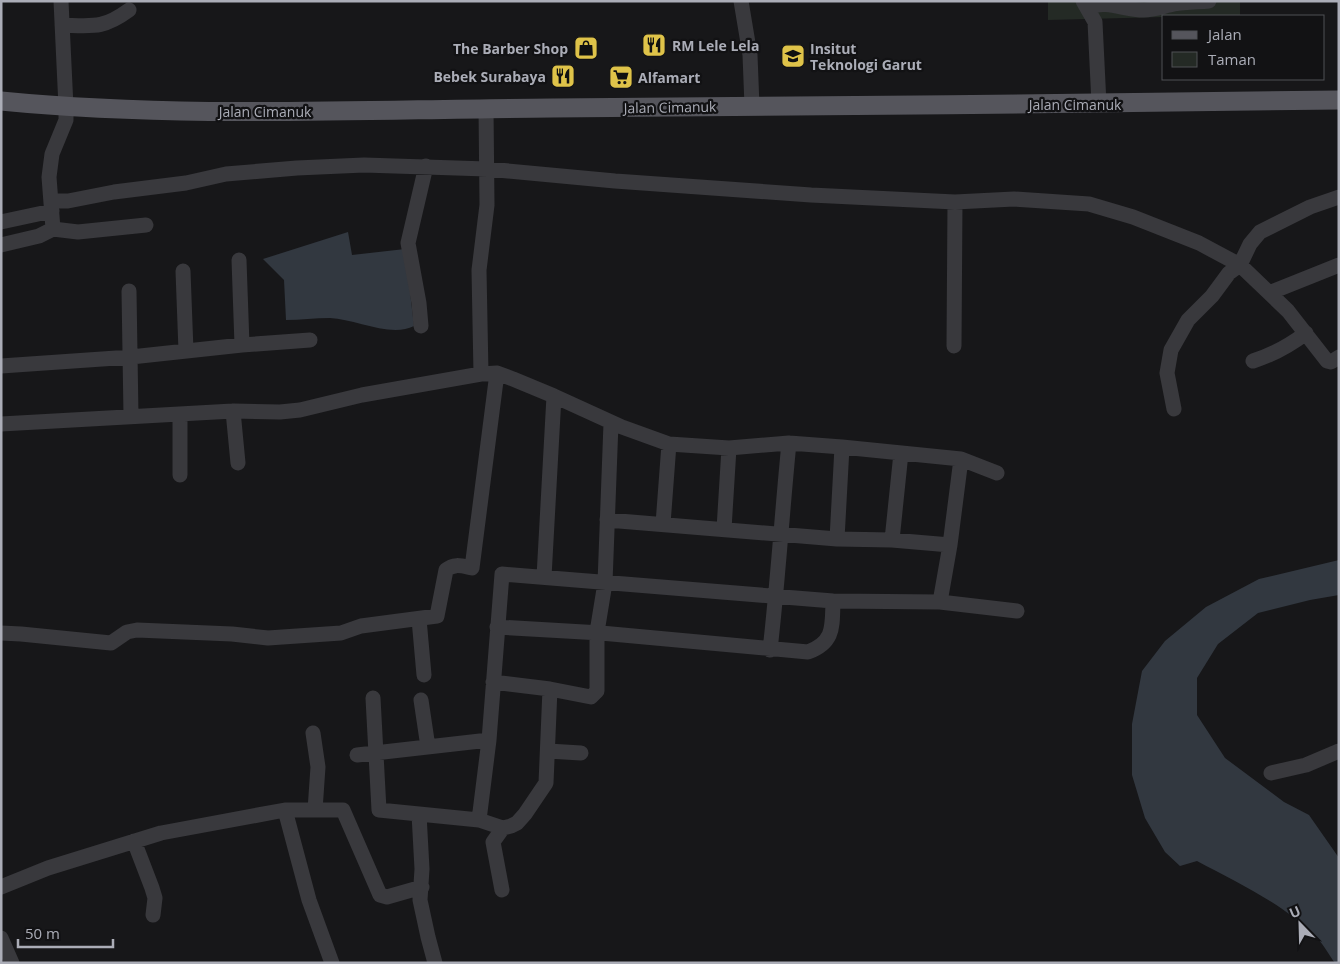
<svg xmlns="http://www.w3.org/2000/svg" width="1340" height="964" viewBox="0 0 1340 964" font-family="'Open Sans',sans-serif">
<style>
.green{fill:#242a25}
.water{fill:#323840}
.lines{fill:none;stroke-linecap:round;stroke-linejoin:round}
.minor{stroke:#39393d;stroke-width:15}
.major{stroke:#55555c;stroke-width:19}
.labels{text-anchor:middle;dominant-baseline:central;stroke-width:4.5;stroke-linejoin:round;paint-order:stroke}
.poi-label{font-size:14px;font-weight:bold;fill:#abadb7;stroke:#121214;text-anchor:start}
.street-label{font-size:14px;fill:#abadb7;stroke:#121214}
</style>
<rect width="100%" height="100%" fill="#171719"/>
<path class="green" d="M 1048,1 L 1240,1 L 1240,15 L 1048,20 Z"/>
<path class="water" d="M 348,232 L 352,255 L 405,249 L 414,326 C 391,338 355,319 330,318 C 315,318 300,320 286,320 L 284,280 L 263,259 Z
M 1339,560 L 1339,595 L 1310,600 L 1258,613 L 1218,644 L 1197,678 L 1197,715 L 1225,758 L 1284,802 L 1309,815 L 1339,858 L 1339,963 L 1335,963 C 1329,955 1324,945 1317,938 C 1284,904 1238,883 1197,861 L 1180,866 L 1165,852 L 1145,818 L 1132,775 L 1132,724 L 1142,671 L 1165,641 L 1206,607 L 1259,579 Z"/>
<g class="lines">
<path class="minor" d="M 741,1 L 750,55 L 752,106
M 1083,1 L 1095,22 L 1099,104
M 1088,7 C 1110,0 1122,10 1144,10 C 1154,10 1164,6 1174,4 C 1185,2 1198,2 1209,1
M 62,25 C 93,26 103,29 129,10
M 51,201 L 68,201 L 114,192 L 186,183 L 226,174 L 297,168 L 364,165 L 487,169 L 615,181 L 811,195 L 955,202 L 1014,199 L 1089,204 L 1133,217 L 1199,243 L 1240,265 L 1288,311 L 1327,361 L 1331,362 L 1339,357
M 1,222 L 52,211
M 53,229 L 78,232 L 146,225
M 1,245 L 39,236 L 53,229 L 49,177 L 52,154 L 66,120 L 66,107 L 61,1
M 239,260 L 242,345
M 183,271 L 186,351
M 129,291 L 131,416
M 1269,293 L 1339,265
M 421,326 L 419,303 L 408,243 L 426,166
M 954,346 L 955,202
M 1253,361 C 1272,355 1289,346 1306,333
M 1,366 L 131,357 L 242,345 L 310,340
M 481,374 L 479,270 L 487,205 L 486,108
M 1174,409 L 1167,373 L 1171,350 L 1188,320 L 1212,296 L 1229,273 L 1240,265 L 1250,244 L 1260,232 L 1310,207 L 1339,197
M 233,411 L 238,463
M 180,414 L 180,475
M 1,424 L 233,411 L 280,412 L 300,410 L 362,395 L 481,374 L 497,373 L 513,379 L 554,396 L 622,427 L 669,444 L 729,448 L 789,443 L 842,447 L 961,459 L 997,473
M 607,520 L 837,539 L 892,540 L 950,545
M 663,524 L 669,444
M 724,529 L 729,448
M 837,539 L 842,447
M 892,540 L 901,453
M 544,577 L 554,396
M 940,602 L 950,545 L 961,459
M 419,619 L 424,675
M 497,627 L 601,633 L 808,652 C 835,642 832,626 833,601
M 1,633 L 21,634 L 111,643 L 127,632 L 137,630 L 232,634 L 268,638 L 341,633 L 361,626 L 437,616 L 446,570 C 454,563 462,566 472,568 L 497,373
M 770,650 C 778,581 782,512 789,443
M 493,682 L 550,689 L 591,697 L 597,691 L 597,632 L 605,583 L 611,423
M 373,698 L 379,810 L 479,820 L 503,828 L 511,826 L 517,823 L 525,814 L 546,783 L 550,689
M 421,700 L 428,747
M 313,733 L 318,767 L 315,810
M 548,751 L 581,753
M 357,755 L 489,740
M 1271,773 L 1306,765 L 1339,751
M 285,810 L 309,900 L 332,963
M 419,814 L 422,869 L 420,900 L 428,937 L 435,963
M 479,820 L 489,740 L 502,574 L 833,601 L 940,602 L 1017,611
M 134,841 L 152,888 L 155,898 L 153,915
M 1,887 L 48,868 L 161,833 L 285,810 L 343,810 L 380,895 L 387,897 L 422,887
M 502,890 L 493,842 L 503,828
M 1,938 L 12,963"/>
<path class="major" d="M 1,101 C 184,119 369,109 552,108 C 814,105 1077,105 1339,100"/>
</g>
<defs>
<g id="restaurant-square" transform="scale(1.25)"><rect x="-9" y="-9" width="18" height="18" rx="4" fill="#dfc349" stroke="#121214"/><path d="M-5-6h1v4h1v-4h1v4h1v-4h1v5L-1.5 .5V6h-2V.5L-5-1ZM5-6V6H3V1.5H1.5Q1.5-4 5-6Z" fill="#111"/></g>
<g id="shop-square" transform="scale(1.25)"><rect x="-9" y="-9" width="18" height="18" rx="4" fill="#dfc349" stroke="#121214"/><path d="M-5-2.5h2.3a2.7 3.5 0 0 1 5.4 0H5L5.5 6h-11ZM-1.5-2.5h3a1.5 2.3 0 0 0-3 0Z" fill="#111"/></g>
<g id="university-square" transform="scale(1.25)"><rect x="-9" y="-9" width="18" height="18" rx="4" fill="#dfc349" stroke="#121214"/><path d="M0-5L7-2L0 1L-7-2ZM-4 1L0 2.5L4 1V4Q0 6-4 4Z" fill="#111"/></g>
<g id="supermarket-square" transform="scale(1.25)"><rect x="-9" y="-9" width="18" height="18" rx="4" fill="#dfc349" stroke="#121214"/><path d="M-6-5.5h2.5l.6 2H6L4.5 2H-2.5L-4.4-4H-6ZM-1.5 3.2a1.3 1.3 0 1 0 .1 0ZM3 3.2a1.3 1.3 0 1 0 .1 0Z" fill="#111"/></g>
</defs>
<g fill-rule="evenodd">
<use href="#restaurant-square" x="654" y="45"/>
<use href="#shop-square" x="586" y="48"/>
<use href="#university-square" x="793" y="56"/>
<use href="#restaurant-square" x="563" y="76"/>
<use href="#supermarket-square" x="621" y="77"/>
</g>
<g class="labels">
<g class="poi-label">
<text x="672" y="45">RM Lele Lela</text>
<text x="568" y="48" text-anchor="end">The Barber Shop</text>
<text x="810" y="48">Insitut<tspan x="810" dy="16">Teknologi Garut</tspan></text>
<text x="546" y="76" text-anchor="end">Bebek Surabaya</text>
<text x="638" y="77">Alfamart</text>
</g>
<g class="street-label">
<text x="1075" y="104">Jalan Cimanuk</text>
<text transform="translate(670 107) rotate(-1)">Jalan Cimanuk</text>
<text x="265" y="111">Jalan Cimanuk</text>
</g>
</g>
<rect width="1340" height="964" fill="none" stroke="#abadb7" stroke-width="5"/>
<rect x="1162" y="15" width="162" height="65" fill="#121214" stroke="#4f5055"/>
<rect x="1172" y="31" width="25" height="8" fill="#55555c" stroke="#4f5055"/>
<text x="1208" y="40" font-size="15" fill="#abadb7">Jalan</text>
<rect x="1172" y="52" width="25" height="15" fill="#242a25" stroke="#4f5055"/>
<text x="1208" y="65" font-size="15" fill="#abadb7">Taman</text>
<g transform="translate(1300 924) rotate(337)" stroke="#121214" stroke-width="4" paint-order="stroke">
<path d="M0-4L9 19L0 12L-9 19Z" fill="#abadb7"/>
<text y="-8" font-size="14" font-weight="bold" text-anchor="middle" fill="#abadb7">U</text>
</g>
<path d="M18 939v8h95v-8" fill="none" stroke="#abadb7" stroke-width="2.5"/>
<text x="25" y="939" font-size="15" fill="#abadb7" stroke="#121214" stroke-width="4" paint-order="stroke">50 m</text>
</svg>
